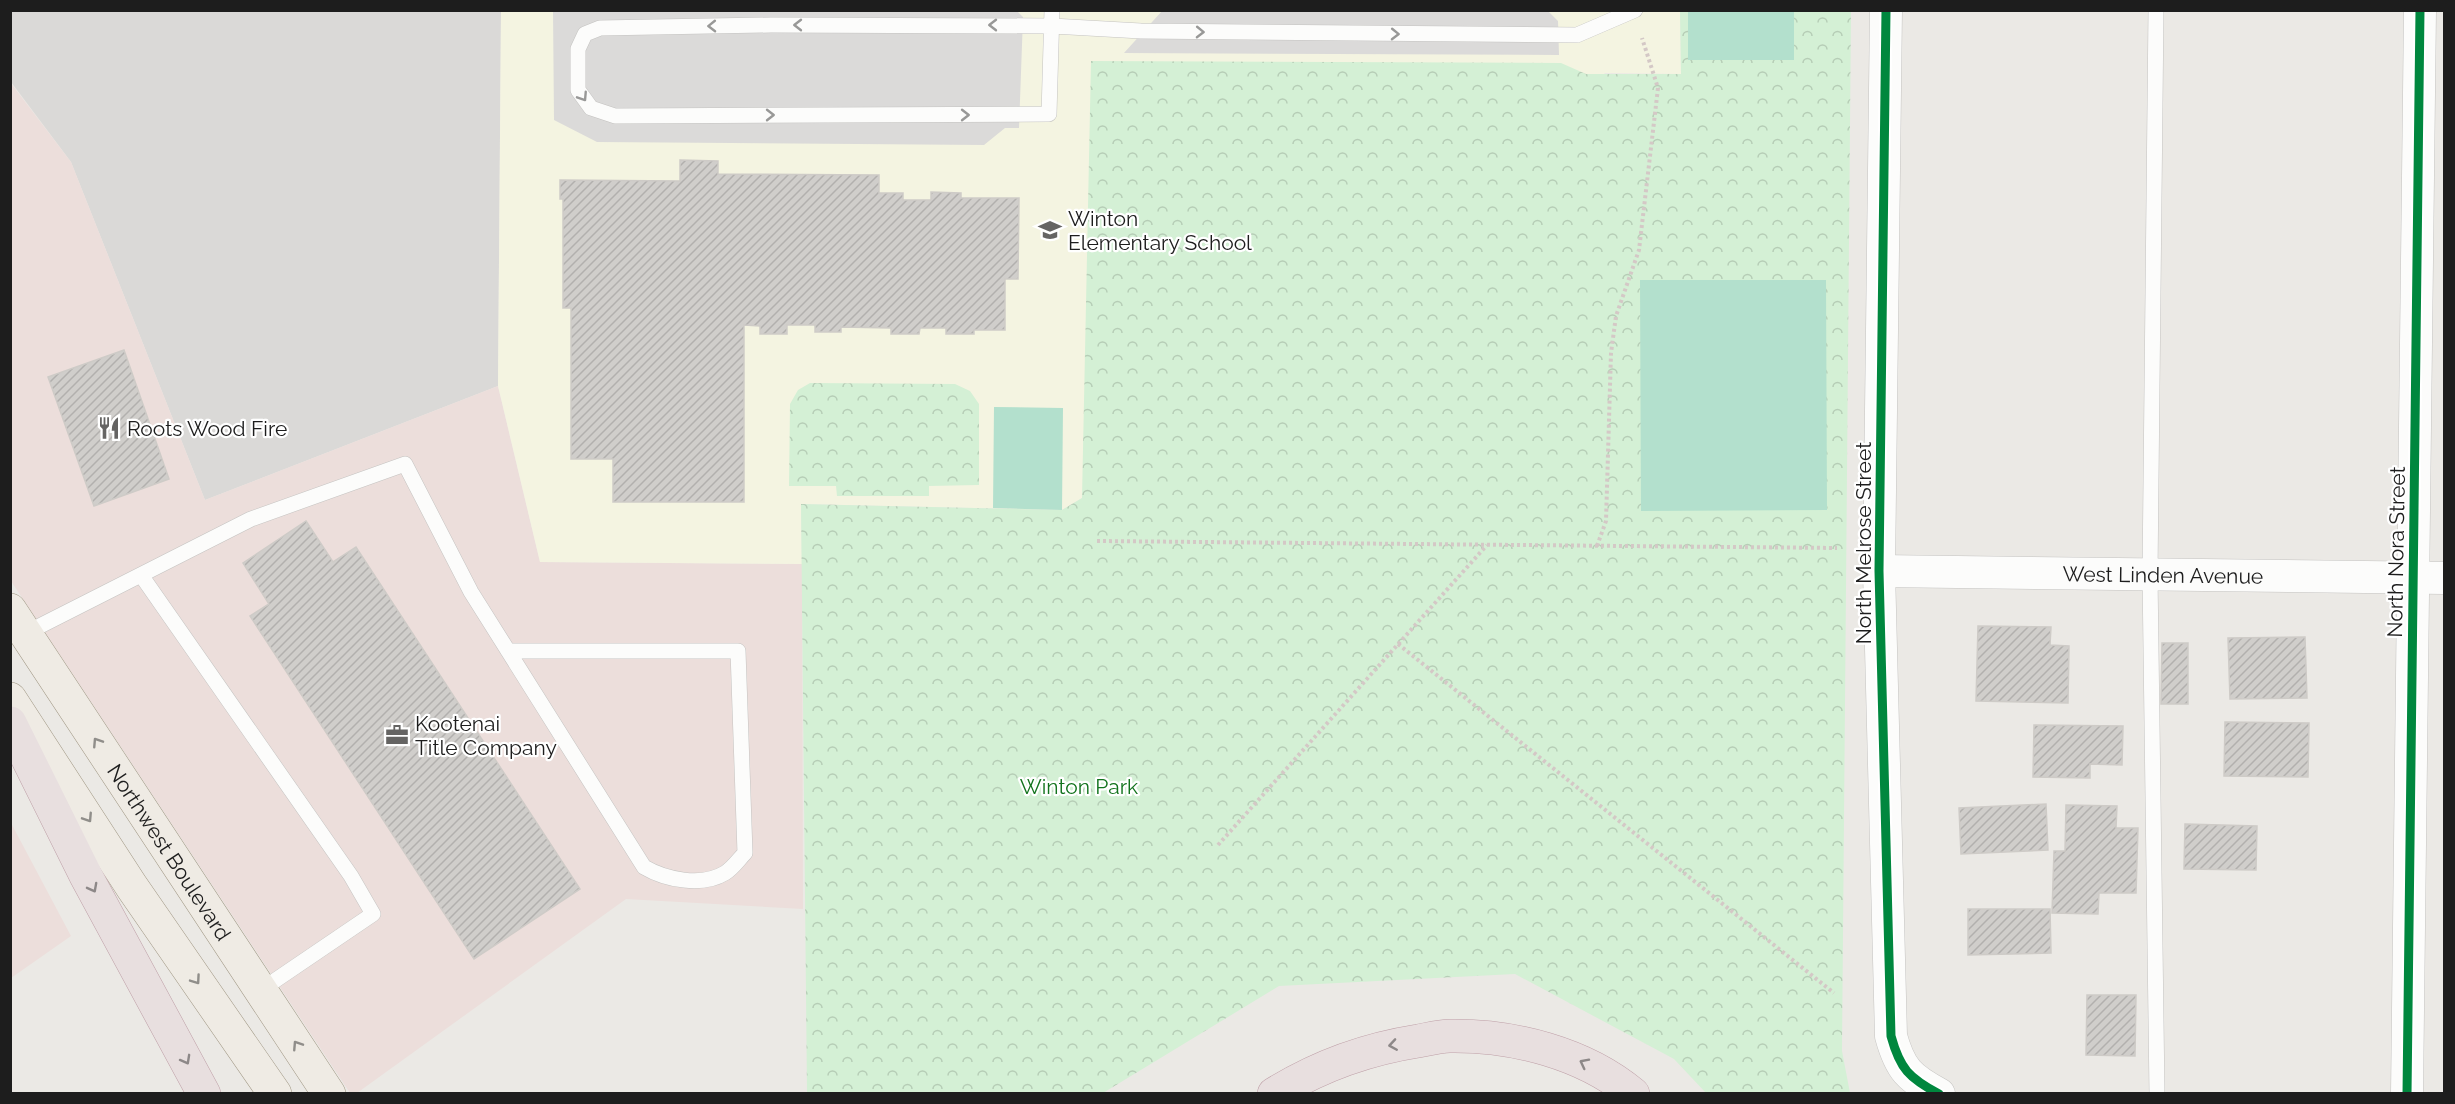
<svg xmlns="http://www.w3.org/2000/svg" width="2455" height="1104" viewBox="0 0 2455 1104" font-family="Raleway,sans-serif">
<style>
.residential{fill:#dad9d7}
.commercial{fill:#ecdedb}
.education{fill:#f4f4e1}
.park{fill:url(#park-crowns)}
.pitch{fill:#b3e0cd}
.parking{fill:#dbdad9}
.building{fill:url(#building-hatch);stroke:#cecbc7;stroke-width:1.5}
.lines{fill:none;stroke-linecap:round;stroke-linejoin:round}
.lane-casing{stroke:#c4c3c1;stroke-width:16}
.street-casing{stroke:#c4c3c1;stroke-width:33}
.primary-casing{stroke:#a09784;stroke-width:34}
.highway-casing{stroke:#be9fa7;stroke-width:34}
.path{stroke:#d4c8c6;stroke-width:4;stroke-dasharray:3 3;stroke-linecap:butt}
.lane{stroke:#fcfcfb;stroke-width:15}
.street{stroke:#fcfcfb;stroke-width:32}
.primary{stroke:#efebe4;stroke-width:33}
.highway{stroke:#e8dfdf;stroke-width:33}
.cycleway-casing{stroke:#fff;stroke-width:13}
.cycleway{stroke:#00873e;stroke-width:9}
.oneway{stroke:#989897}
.oneway2{stroke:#908e8a}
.oneway3{stroke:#8d8888}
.labels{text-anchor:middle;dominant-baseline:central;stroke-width:4.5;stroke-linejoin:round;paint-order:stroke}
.poi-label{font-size:21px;fill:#1d1d1d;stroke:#fff;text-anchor:start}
.street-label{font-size:21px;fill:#1d1d1d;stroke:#fff}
.park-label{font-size:21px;fill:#12731d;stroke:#fff}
</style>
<defs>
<pattern id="park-crowns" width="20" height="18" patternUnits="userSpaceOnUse" patternTransform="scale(1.5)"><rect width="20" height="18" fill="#d4f0d5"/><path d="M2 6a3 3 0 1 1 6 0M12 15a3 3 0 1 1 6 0" fill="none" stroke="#b6cdb6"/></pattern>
<pattern id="building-hatch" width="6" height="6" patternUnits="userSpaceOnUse" patternTransform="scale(1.5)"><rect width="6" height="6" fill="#d0cecb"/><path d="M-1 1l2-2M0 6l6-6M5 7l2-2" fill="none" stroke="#b2b0ae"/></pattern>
</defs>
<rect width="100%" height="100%" fill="#ebe9e5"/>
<path class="residential" d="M 11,11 L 501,11 L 498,386 L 205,500 L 71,162 L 11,82 Z"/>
<path class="commercial" d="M 10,82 L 71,162 L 205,500 L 498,386 L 540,562 L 802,564 L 803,909 L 626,899 L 357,1093 L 350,1093 L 11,581 Z
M 11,823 L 71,936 L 11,978 L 10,978 Z"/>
<path class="education" d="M 501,11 L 1680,11 L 1681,74 L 1605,73 L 1082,498 L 1062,510 L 801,504 L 802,564 L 540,562 L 498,386 Z"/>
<path class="park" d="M 1680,11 L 1851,11 L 1842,1051 L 1850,1093 L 1706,1093 L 1674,1059 L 1515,974 L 1279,986 L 1103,1093 L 807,1093 L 801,504 L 1062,510 L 1082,498 L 1091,61 L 1561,63 L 1586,74 L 1681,74 Z
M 810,383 L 955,384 L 970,391 L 979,404 L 979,485 L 929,486 L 929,496 L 837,496 L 836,486 L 789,486 L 790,404 L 798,390 Z"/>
<path class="pitch" d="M 1688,11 L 1794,11 L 1794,60 L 1688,60 Z
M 1640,280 L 1826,280 L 1827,510 L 1641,511 Z
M 994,407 L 1063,408 L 1062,510 L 993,508 Z"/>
<path class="parking" d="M 809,10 L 1017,11 L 1023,17 L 1019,128 L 1005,128 L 984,145 L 597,142 L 554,120 L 553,11 Z
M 1547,10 L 1558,21 L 1559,55 L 1124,53 L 1162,11 Z"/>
<path class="building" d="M 680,160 L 718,161 L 718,174 L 879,175 L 879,193 L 903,193 L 903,200 L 931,200 L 931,192 L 961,193 L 961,198 L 1019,198 L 1018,279 L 1005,279 L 1005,330 L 974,330 L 974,334 L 946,334 L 946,328 L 920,328 L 919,334 L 891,334 L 891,328 L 841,327 L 841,332 L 815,332 L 815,325 L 787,325 L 787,334 L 760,334 L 760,326 L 744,325 L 744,502 L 613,502 L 613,459 L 571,459 L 571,308 L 563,308 L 563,199 L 560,199 L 560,180 L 680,181 Z
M 124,350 L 169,479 L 94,506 L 48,377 Z
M 306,521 L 333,562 L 356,547 L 580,889 L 474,959 L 250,616 L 269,604 L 243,563 Z
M 1978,626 L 2051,627 L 2050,645 L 2069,646 L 2068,703 L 1976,701 Z
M 2305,637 L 2307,698 L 2230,699 L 2228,638 Z
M 2162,643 L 2188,643 L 2188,704 L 2161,704 Z
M 2225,722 L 2309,723 L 2308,777 L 2224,776 Z
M 2034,725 L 2123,726 L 2122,765 L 2090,764 L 2090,778 L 2033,777 Z
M 2046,804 L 2048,850 L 1961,854 L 1959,808 Z
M 2066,805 L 2117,806 L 2116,828 L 2138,828 L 2136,893 L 2099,893 L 2098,914 L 2052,913 L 2054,851 L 2065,851 Z
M 2185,824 L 2257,826 L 2256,870 L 2184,869 Z
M 1968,909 L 2050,909 L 2051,953 L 1968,955 Z
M 2087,995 L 2136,995 L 2135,1056 L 2086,1055 Z"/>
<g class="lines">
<g class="lane-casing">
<path id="lane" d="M 1052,10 L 1049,114 L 615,116 L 591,108 L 578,90 L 578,49 L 585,34 L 600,28 L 771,25 L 1052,26 L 1141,31 L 1577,35 L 1635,10
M 2156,10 L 2150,575 L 2157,1094
M 141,575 L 351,876 L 373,914 L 261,990
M 26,633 L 251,519 L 405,464 L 471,592 L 644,867 C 666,880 702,887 725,873 C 733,868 739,859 745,853 L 738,651 L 508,651"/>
</g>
<g class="street-casing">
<g id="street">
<path d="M 1886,10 L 1879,571 L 1891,1036 C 1900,1069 1909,1078 1939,1094"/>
<path id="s1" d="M 1879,571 L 2444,578"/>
<path d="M 2407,1094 L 2420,10"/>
</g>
</g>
<g class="primary-casing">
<g id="primary">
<path id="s2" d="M 10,610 L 329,1094"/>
<path d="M 10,699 L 132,887 L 275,1094"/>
</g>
</g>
<g class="highway-casing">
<path id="highway" d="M 10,723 L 86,876 L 204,1094
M 1274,1094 C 1319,1066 1367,1049 1418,1041 C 1429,1039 1440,1036 1450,1036 C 1513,1035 1584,1053 1633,1094"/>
</g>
<path class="path" d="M 1097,541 L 1837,548
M 1597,546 L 1606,521 L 1611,353 L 1616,316 L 1639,250 L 1658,88 L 1642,38
M 1398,644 L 1834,993
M 1218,845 L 1487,545"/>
<use href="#lane" class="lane"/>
<use href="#street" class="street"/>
<use href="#primary" class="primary"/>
<use href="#highway" class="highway"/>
<g class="cycleway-casing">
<path id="cycleway" d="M 1886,10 L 1879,571 L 1891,1036 C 1900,1069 1909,1078 1939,1094
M 2407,1094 L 2420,10"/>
</g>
<use href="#cycleway" class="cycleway"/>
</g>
<defs><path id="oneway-chevron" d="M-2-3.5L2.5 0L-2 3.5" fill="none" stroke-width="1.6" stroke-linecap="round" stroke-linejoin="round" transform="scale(1.5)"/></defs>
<g class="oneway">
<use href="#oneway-chevron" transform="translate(798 25) rotate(-180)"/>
<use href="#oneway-chevron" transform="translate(993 25) rotate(-180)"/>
<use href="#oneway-chevron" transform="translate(712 26) rotate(179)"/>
<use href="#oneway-chevron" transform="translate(1200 32) rotate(1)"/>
<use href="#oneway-chevron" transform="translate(1395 34) rotate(1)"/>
<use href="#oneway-chevron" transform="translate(583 97) rotate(57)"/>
<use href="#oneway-chevron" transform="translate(770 115)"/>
<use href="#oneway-chevron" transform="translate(965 115)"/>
</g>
<g class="oneway2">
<use href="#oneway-chevron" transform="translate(97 742) rotate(-123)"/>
<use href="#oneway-chevron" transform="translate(88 818) rotate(57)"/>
<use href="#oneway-chevron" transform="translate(196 980) rotate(55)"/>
<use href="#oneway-chevron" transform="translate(297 1045) rotate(-123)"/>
</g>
<g class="oneway3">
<use href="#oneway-chevron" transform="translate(93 888) rotate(62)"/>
<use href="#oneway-chevron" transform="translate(1393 1045) rotate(171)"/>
<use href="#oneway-chevron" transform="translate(186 1060) rotate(61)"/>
<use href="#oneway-chevron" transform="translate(1584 1063) rotate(-153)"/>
</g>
<defs>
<g id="school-bare" transform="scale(1.8)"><path d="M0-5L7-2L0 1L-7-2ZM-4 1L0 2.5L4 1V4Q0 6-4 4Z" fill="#656463" stroke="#fff" stroke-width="2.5" paint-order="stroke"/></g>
<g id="restaurant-bare" transform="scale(1.8)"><path d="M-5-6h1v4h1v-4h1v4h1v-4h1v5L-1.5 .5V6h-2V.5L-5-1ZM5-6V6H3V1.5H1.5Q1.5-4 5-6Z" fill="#656463" stroke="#fff" stroke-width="2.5" paint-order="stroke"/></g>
<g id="office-bare" transform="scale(1.8)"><path d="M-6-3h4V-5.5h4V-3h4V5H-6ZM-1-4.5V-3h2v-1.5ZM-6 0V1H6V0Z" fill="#656463" stroke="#fff" stroke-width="2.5" paint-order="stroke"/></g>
</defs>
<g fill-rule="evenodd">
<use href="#school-bare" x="1050" y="230"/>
<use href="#restaurant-bare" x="109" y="428"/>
<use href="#office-bare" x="397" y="735"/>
</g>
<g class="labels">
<g class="poi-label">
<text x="1068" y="218">Winton<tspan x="1068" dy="24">Elementary School</tspan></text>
<text x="127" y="428">Roots Wood Fire</text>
<text x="415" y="723">Kootenai<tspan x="415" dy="24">Title Company</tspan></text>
</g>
<g class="street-label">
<text transform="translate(1863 543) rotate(-90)">North Melrose Street</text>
<text transform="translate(2396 552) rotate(-89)">North Nora Street</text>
<text stroke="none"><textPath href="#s1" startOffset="284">West Linden Avenue</textPath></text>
<text stroke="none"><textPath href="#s2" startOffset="290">Northwest Boulevard</textPath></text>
</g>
<g class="park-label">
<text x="1079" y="786">Winton Park</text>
</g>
</g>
<rect width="2455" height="1104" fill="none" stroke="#1d1d1d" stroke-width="24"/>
</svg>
